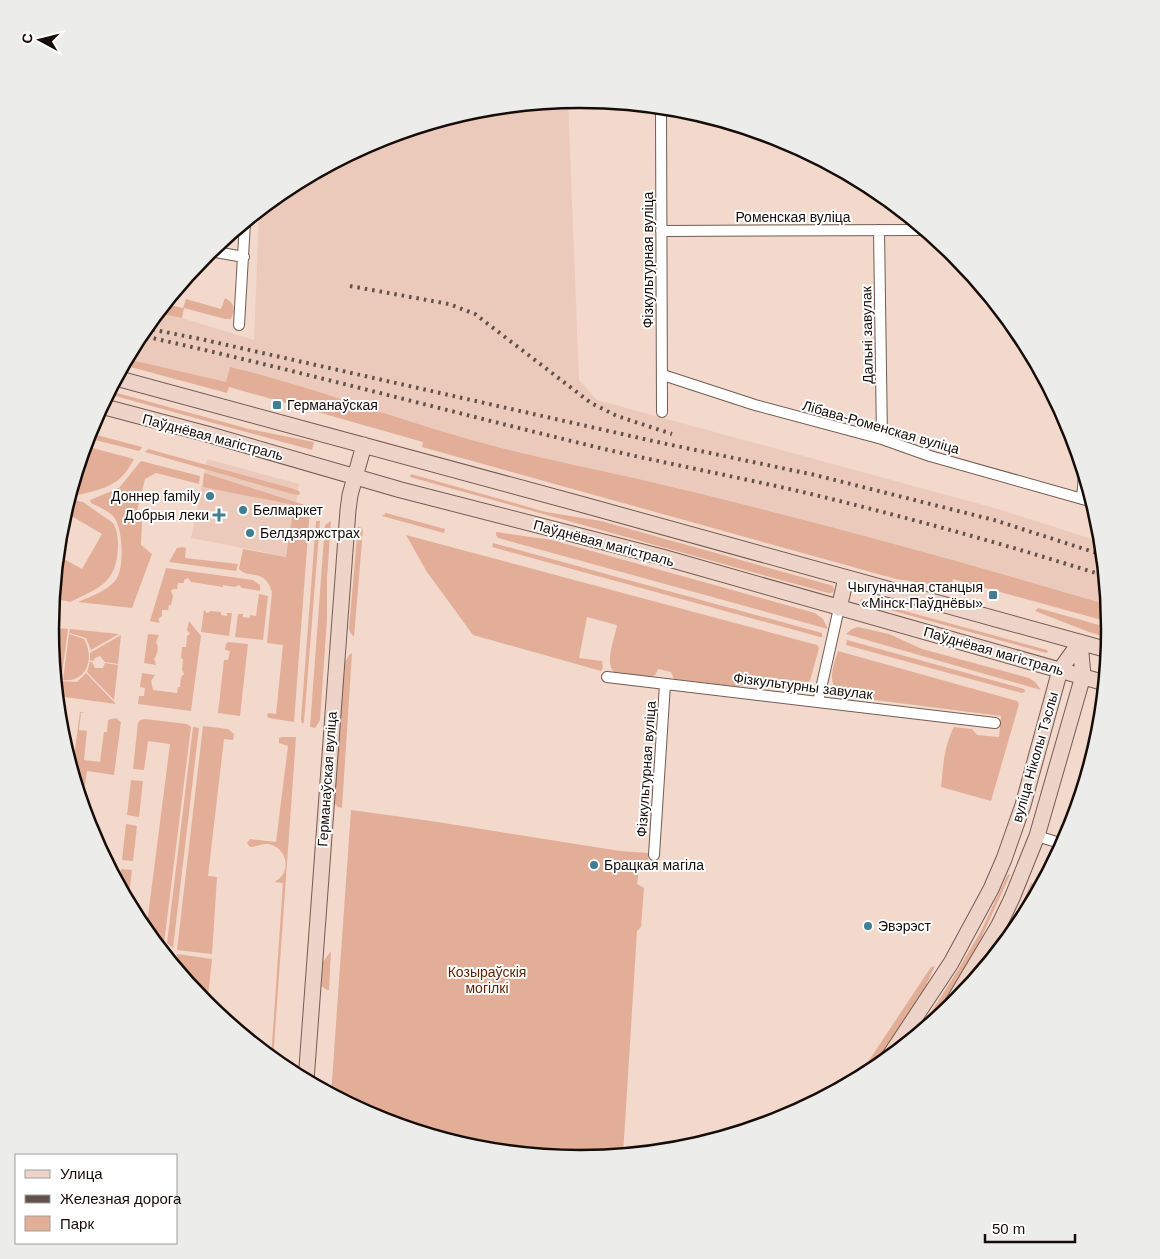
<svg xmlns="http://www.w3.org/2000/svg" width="1160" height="1259" viewBox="0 0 1160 1259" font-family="Arial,sans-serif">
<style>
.built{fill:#eccabb}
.green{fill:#e3ae97}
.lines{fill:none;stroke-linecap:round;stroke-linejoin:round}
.street-casing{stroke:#735c52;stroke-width:12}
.secondary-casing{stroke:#735c52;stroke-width:17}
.street{stroke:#fff;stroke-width:10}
.secondary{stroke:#eed4c8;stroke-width:15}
.rail{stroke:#61514b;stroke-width:4;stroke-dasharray:2.5 5;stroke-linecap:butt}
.poi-dot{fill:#3f7f93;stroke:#fff;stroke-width:2}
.labels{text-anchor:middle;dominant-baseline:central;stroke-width:4;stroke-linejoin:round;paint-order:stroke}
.street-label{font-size:14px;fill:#160d09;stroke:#fff}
.poi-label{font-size:14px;fill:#160d09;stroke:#fff;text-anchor:start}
.park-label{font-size:14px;fill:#632300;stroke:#fff}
.rim{fill:none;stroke:#160d09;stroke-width:2.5}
</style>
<rect width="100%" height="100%" fill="#f3d8cc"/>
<path class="built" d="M 568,101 L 579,380 L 597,400 L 998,509 L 1101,542 L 1109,615 L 127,359 L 139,335 L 157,313 L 182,318 L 254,340 L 259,215 L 267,211 L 267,204 L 286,189 L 377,140 L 477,110 Z
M 207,459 L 299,484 L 288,557 L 191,538 Z"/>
<path class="green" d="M 225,298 C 234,303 236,309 231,319 L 225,319 L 184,308 L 182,318 L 157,313 L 165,304 L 183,308 L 186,299 L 221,309 Z
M 127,359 L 226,382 L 230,367 C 322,389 409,425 501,448 C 565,464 629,476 693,492 C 832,526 970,564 1108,605 L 1109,622 L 953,579 L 950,587 L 896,579 L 422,447 L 423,442 L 229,387 L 227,393 L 123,365 Z
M 110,391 L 249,429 L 314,442 L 312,450 L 108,394 Z
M 89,433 L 142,447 L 141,449 L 139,451 L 87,438 Z
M 85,446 L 134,459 C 120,486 106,488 78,495 L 71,491 Z
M 148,449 L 294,489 L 300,492 L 299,495 L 292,494 L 145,452 Z
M 141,461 L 200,476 L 199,484 L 156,473 L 145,479 L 135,519 L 142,522 L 141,545 L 152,554 L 132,608 L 78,602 C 90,597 106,591 115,581 C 125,570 123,529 114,517 C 109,511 99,507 91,503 L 90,500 L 119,488 Z
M 204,473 L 308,506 L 310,508 L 294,722 L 269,718 L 267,716 L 268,713 L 276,714 L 283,645 L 267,643 L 272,592 C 264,567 250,580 239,569 L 243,549 L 286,557 L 294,505 L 203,487 Z
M 411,474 L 546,512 L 601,521 L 830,585 L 833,586 L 834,590 L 832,593 L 828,593 L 410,477 Z
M 68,499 L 83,502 L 113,523 C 117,529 118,538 118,546 C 117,583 99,588 70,602 L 53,598 L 57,555 L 82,569 L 102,534 L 68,514 L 60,527 Z
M 386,513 L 445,529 L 444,533 L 382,516 Z
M 316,521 L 320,521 L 304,722 L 302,724 L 301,719 Z
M 331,521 L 327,579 L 327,619 L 320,720 L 315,728 L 310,727 L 325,525 Z
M 358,526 L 363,529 L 354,637 L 350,632 L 349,628 Z
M 496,532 L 552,540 L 815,613 L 823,619 L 828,629 L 498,538 L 496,535 Z
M 406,535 L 817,645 L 819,648 L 810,681 L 795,687 L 792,691 L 740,685 L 739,687 L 674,679 L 671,672 L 658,669 L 656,674 L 652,677 L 614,672 C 604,664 615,637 617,625 L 587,617 L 579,658 L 602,661 L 603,668 L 601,671 L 473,635 L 427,572 Z
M 493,543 L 822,633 L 822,637 L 820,637 L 492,547 Z
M 182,547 L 186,548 L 185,558 L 238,564 L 236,571 L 169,562 L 177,548 Z
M 166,568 L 253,580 L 260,585 L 260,591 L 242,588 L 239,585 L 234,587 L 223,585 L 223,587 L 191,582 L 188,578 L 184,580 L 184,583 L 178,583 L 177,589 L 173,589 L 171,591 L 173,596 L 171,605 L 169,605 L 168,610 L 162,610 L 162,616 L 158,619 L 160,623 L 150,621 Z
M 259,594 L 268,596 L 263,640 L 235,637 L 238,614 L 243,614 L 243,617 L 250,618 L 250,615 L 256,616 Z
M 861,599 L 1047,650 L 1048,652 L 1046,653 L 861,602 L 860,601 Z
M 1038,608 L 1110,628 L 1109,638 L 1089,632 L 1035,611 Z
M 204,610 L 207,613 L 211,611 L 221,612 L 221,615 L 227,616 L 227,613 L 232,613 L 229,636 L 201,632 Z
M 189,621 L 201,636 L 191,711 L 138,704 L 139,696 L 144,696 L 145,688 L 140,687 L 142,673 L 155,675 L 151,681 L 153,690 L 177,693 L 178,687 L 180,687 L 181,677 L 184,674 L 182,670 L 183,659 L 181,658 L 182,647 L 186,647 L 187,636 L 190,634 L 187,630 Z
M 50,627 L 68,629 L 61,681 L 77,682 L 86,673 L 116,704 L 57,696 L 55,678 L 58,654 L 52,653 Z
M 858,627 L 889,634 L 922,649 L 1029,678 L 1035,682 L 1041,690 L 846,634 L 852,629 Z
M 70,629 L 119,634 L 91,650 L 86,638 L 69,633 Z
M 69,634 L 84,639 C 95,658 87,683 63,680 Z
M 148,634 L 159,635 L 156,642 C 159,647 158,654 154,659 L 156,665 L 144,663 Z
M 121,635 L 118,664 L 105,662 L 100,656 L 95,658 L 93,661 L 90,660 L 90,653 Z
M 847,640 L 1024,689 L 1025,692 L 1022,693 L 846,645 Z
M 228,642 L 248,644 L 240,716 L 218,713 L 224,660 L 228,660 L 230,651 L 225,650 L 226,644 Z
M 838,651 L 1017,701 L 1019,704 L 991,801 L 941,787 C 943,768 944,745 954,727 L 972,729 L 977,735 L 999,737 L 1001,716 L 844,696 C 825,686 833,667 838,651 Z
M 352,653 L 342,808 L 338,807 L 334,803 L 343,666 L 349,655 Z
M 90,662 L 92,662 L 95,668 L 103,668 L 105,663 L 118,665 L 114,700 L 87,672 Z
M 80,712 L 86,713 L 81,713 L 79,730 L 87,731 L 84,760 L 100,762 L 104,732 L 107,732 L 108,720 L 116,718 L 121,722 L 114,775 L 87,771 L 85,785 L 76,784 L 72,773 Z
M 145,719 L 187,724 L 191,727 L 164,943 L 154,941 L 146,932 L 170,744 L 148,741 L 144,770 L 133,769 L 138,723 L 140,720 Z
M 203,726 L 228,729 L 234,734 L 233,740 L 224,739 L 208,876 L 217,877 L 212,954 L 177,950 Z
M 193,727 L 199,728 L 173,948 L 167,943 Z
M 282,737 L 296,737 L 273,1060 L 271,1058 L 283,883 L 274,882 C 290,875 289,853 274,846 C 265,841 258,847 250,847 L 247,843 L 250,839 L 276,842 L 288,746 L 279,743 L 279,738 Z
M 131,780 L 143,781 L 139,817 L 127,815 Z
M 351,810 L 431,821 L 620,851 L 649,853 L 648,861 L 640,863 L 637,884 L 644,888 L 641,927 L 637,931 L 623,1155 L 580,1159 L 476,1149 L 377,1119 L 331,1095 Z
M 126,824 L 137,826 L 133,861 L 122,860 Z
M 121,869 L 132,870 L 128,903 L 119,885 Z
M 1008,874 L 1010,875 L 983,934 L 971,966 L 937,1019 L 916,1036 L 958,970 L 981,931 Z
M 1031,883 L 1037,885 C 1040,903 1005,943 994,956 L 1016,917 Z
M 331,951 L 329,990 L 327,990 L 321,986 L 323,962 Z
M 177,954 L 212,959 L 208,996 L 201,995 L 200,998 L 175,967 Z
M 935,966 L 914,1011 L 875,1069 L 856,1080 L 931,967 Z"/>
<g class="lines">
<g class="street-casing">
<path id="street" d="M 661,108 L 662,412
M 879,230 L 882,439
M 661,231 L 924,230
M 210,251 L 244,257
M 239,325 L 245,222
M 663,375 L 755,405 L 882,439 L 930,456 L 1093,502
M 1082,499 L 1084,474
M 607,677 L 995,723
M 818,702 L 839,608
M 1037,836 L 1063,844
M 654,855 L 665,684"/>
</g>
<g class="secondary-casing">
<path id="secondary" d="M 116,378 L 584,505 L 1108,650
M 101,406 L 207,434 L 401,490 L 662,557 L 1105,683
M 839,608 L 846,578
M 949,1009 L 999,925 L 1012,898 L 1037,836 L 1083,676 L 1080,642
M 887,1060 L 951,963 L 991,889 L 1004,859 L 1023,805 L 1060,670 L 1080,642
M 306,1081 L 348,510 L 350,495 L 364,445"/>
</g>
<use href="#street" class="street"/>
<use href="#secondary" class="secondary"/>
<path class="rail" d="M 350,286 L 449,304 L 475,314 L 591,403 L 617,416 L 672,434
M 145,328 L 205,340 L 662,443 L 815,475 L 994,520 L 1103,555
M 139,335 C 292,369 443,410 596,447 C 667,464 739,477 811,494 C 910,518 1008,545 1105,576"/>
</g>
<g class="poi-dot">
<rect x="272" y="400" width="10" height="10" rx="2.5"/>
<circle cx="210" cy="496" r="5"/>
<circle cx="243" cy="510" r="5"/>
<path d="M216.5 507.5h5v5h5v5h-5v5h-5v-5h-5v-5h5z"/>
<circle cx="250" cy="533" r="5"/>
<rect x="988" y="590" width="10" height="10" rx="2.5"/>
<circle cx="594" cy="865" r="5"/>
<circle cx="868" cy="926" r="5"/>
</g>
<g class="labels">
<g class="street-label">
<text x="793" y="217">Роменская вуліца</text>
<text transform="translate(648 260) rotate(-90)">Фізкультурная вуліца</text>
<text transform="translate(867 335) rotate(-91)">Дальні завулак</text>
<text transform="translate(881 427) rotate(16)">Лібава-Роменская вуліца</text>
<text transform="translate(213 437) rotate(15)">Паўднёвая магістраль</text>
<text transform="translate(604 543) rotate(15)">Паўднёвая магістраль</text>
<text transform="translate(994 651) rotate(16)">Паўднёвая магістраль</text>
<text transform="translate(803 686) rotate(7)">Фізкультурны завулак</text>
<text transform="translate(1035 757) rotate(-74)">вуліца Ніколы Тэслы</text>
<text transform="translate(646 769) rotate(-86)">Фізкультурная вуліца</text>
<text transform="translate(327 779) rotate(-86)">Германаўская вуліца</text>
</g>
<g class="poi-label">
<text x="287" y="405">Германаўская</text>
<text x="200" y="496" text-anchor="end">Доннер family</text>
<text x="253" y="510">Белмаркет</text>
<text x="209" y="515" text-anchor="end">Добрыя леки</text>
<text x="260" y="533">Белдзяржстрах</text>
<text x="983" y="587" text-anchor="end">Чыгуначная станцыя<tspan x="983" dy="16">«Мінск-Паўднёвы»</tspan></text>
<text x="604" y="865">Брацкая магіла</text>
<text x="878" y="926">Эвэрэст</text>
</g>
<g class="park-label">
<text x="487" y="972">Козыраўскія<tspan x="487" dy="16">могілкі</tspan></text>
</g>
</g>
<path d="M0 0H1160V1259H0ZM59 629a521 521 0 1 1 1042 0a521 521 0 1 1-1042 0Z" fill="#ececeb" fill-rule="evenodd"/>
<path class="rim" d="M59 629a521 521 0 1 1 1042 0a521 521 0 1 1-1042 0Z"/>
<rect x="15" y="1154" width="162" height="90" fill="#ffffff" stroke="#a29e9d"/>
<rect x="25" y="1170" width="25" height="8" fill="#eed4c8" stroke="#a29e9d"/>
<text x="60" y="1179" font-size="15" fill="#160d09">Улица</text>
<rect x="25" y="1195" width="25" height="8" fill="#61514b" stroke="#a29e9d"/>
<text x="60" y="1204" font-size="15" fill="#160d09">Железная дорога</text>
<rect x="25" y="1216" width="25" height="15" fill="#e3ae97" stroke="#a29e9d"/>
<text x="60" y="1229" font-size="15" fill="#160d09">Парк</text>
<g transform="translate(40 40) rotate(277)" stroke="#ffffff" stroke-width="4" paint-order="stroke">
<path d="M0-4L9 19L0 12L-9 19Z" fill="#160d09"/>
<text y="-8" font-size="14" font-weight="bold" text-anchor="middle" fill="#160d09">С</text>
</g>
<path d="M985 1234v8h90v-8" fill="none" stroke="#160d09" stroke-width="2.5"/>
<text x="992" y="1234" font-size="15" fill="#160d09" stroke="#ffffff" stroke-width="4" paint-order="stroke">50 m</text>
</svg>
